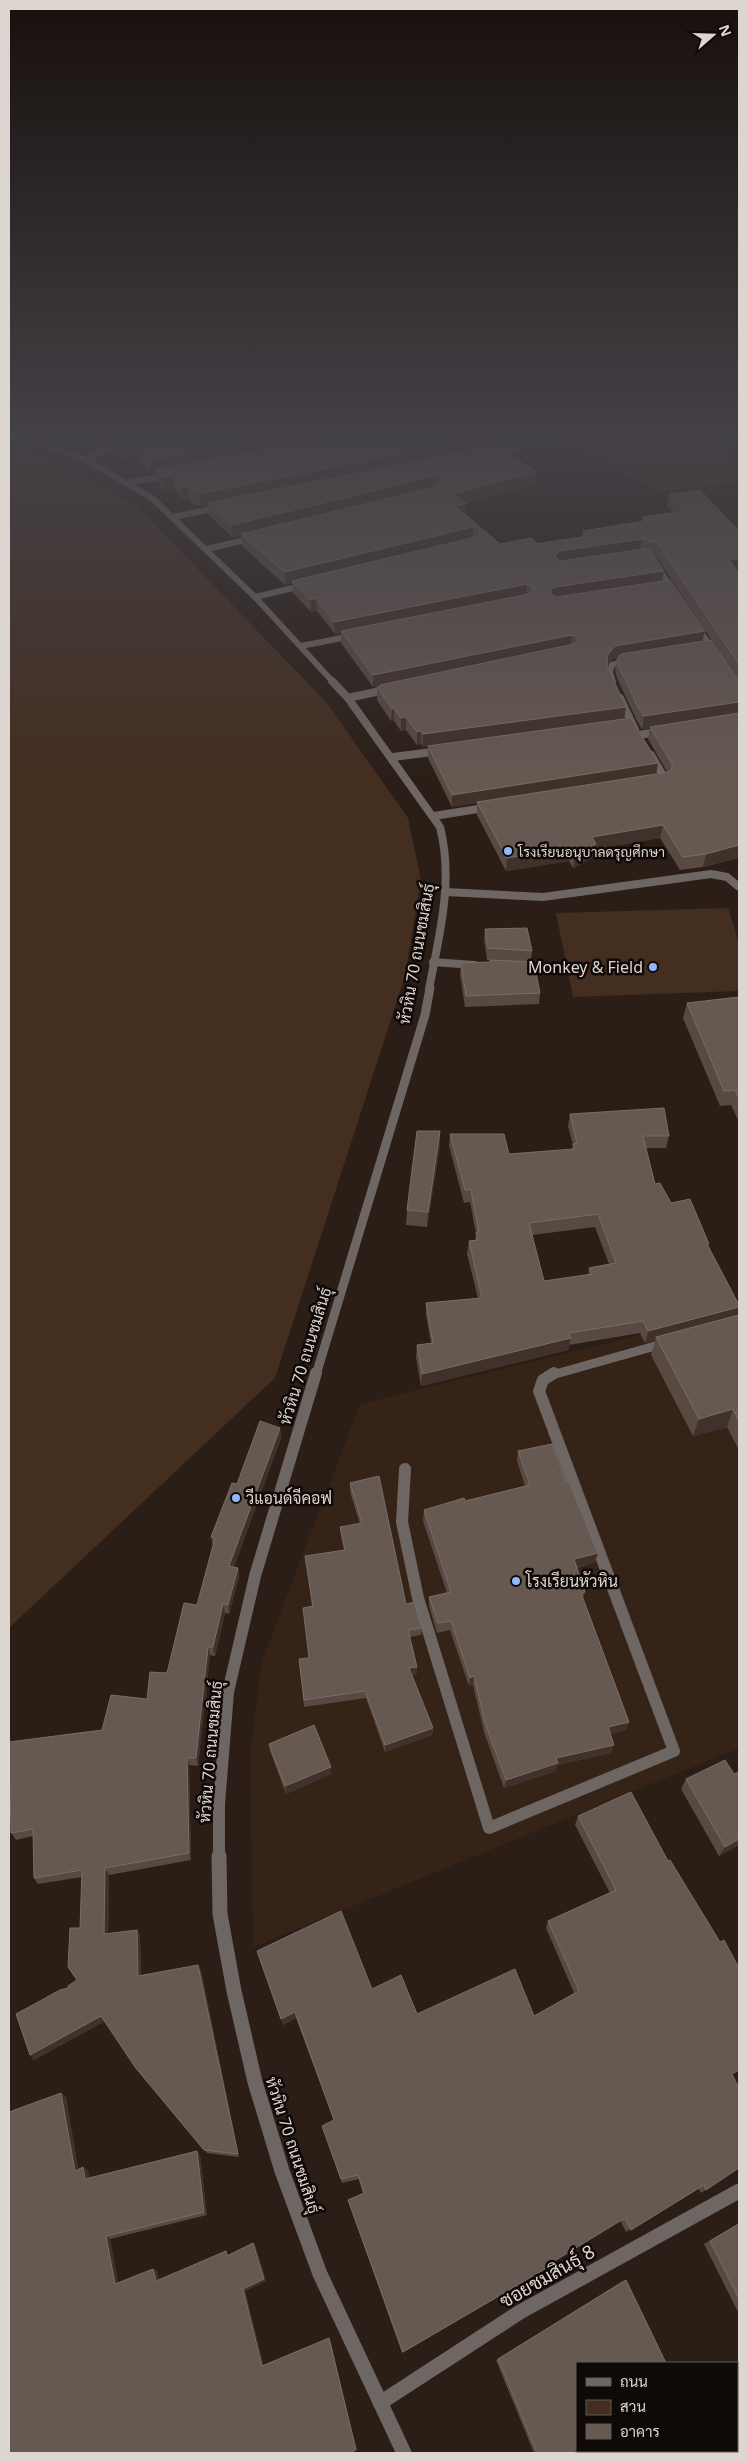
<svg xmlns="http://www.w3.org/2000/svg" width="748" height="2462" viewBox="0 0 748 2462" font-family="'Noto Sans',Sarabun,sans-serif">
<style>
.built{fill:#352318}
.green{fill:#432e20}
.lines{fill:none;stroke-linecap:round;stroke-linejoin:round}
.service-far2{stroke:#6d6662;stroke-width:8}
.service-far1{stroke:#6d6662;stroke-width:9}
.service{stroke:#6d6662;stroke-width:12}
.minor-far4{stroke:#6d6662;stroke-width:6}
.minor-far3{stroke:#6d6662;stroke-width:8}
.minor-far2{stroke:#6d6662;stroke-width:9}
.minor-far1{stroke:#6d6662;stroke-width:12}
.minor{stroke:#6d6662;stroke-width:15}
.wall{fill:#584a43;fill-rule:evenodd}
.shaded-wall{fill:#40322b}
.building{fill:#665952;stroke:#796d66;fill-rule:evenodd}
.poi-dot{fill:#93b7fd;stroke:#0f0907;stroke-width:2}
.labels{text-anchor:middle;dominant-baseline:central;stroke-width:5;stroke-linejoin:round;paint-order:stroke}
.far-poi-label{font-size:14px;fill:#ddd5d0;stroke:#0f0907;text-anchor:start}
.street-label{font-size:16px;fill:#ddd5d0;stroke:#0f0907}
.poi-label{font-size:16px;fill:#ddd5d0;stroke:#0f0907;text-anchor:start}
.near-street-label{font-size:19px;fill:#ddd5d0;stroke:#0f0907}
</style>
<rect width="100%" height="100%" fill="#2a1e17"/>
<path class="built" d="M 739,1311 L 739,1748 L 253,1947 L 250,1753 L 262,1661 L 360,1404 Z"/>
<path class="green" d="M 558,436 L 712,436 L 739,468 L 739,481 L 660,492 Z
M 9,443 L 76,470 L 138,507 L 327,703 L 408,818 L 421,880 L 405,976 L 275,1378 L 9,1628 Z
M 728,908 L 739,943 L 739,991 L 573,997 L 556,913 Z"/>
<g class="lines">
<path class="service-far2" d="M 446,892 L 543,897 L 711,874 L 727,877 L 739,887
M 433,962 L 474,965
M 521,967 L 551,969"/>
<path class="service-far1" d="M 552,1375 L 666,1343"/>
<path class="service" d="M 405,1469 L 402,1522 L 418,1598 L 489,1828 L 674,1751 L 539,1391 L 543,1380 L 554,1373"/>
<path class="minor-far4" d="M 18,436 L 86,460 L 152,498 L 255,597 L 333,682
M 492,452 L 533,444
M 86,460 L 135,436
M 127,483 L 170,475
M 173,517 L 221,507
M 207,549 L 253,538
M 656,564 L 674,592
M 255,597 L 306,585
M 696,625 L 711,647 L 705,648
M 301,646 L 352,636
M 613,682 L 610,672 L 612,665 L 629,660"/>
<path class="minor-far3" d="M 332,681 L 348,698 L 440,827 C 454,881 439,936 429,989
M 348,698 L 389,689
M 620,698 L 635,730
M 639,735 L 662,731
M 651,755 L 665,779 L 660,780
M 393,757 L 440,751
M 434,816 L 490,807"/>
<path class="minor-far2" d="M 316,1375 L 425,1015 L 430,988"/>
<path class="minor-far1" d="M 219,1858 L 219,1804 L 228,1692 L 255,1576 L 316,1373"/>
<path class="minor" d="M 219,1856 L 220,1914 L 234,1991 L 255,2082 L 282,2171 L 320,2274 L 404,2453
M 380,2403 L 520,2312 L 739,2191"/>
</g>
<path class="wall" d="M 82,436 L 521,436 L 485,445 L 485,447 L 536,472 L 535,484 L 464,503 L 466,504 L 465,515 L 500,544 L 537,544 L 582,537 L 583,531 L 642,521 L 643,517 L 673,513 L 667,506 L 669,494 L 739,573 L 739,858 L 703,867 L 680,870 L 660,838 L 596,849 L 594,857 L 573,868 L 569,861 L 506,871 L 477,815 L 477,803 L 452,807 L 428,758 L 428,746 L 422,747 L 421,744 L 417,745 L 406,730 L 401,731 L 394,721 L 391,721 L 377,700 L 377,687 L 380,687 L 380,686 L 373,687 L 341,643 L 341,633 L 335,634 L 317,611 L 311,612 L 293,593 L 292,583 L 285,585 L 242,546 L 241,536 L 233,538 L 209,515 L 208,505 L 200,506 L 193,504 L 188,498 L 182,499 L 174,488 L 164,490 L 158,482 L 156,472 L 150,473 L 137,457 L 126,460 L 112,453 L 111,442 L 102,447 ZM 653,555 L 655,555 L 739,681 L 738,680 L 703,641 L 662,581 ZM 618,658 L 615,671 L 618,680 L 637,721 L 642,729 L 650,728 L 648,739 L 667,772 L 656,774 L 624,719 L 608,668 L 608,665 L 613,659 Z
M 485,929 L 532,951 L 531,962 L 540,993 L 539,1004 L 465,1007 L 460,974 L 461,963 L 490,962 L 490,960 L 487,960 L 484,940 Z
M 739,997 L 739,1122 L 731,1105 L 720,1106 L 683,1018 L 687,1003 Z
M 570,1114 L 669,1136 L 666,1148 L 646,1148 L 655,1184 L 708,1247 L 737,1316 L 739,1315 L 739,1450 L 727,1427 L 693,1436 L 651,1355 L 655,1341 L 645,1343 L 640,1333 L 569,1345 L 568,1350 L 421,1386 L 416,1357 L 417,1345 L 431,1343 L 426,1315 L 426,1303 L 478,1298 L 467,1254 L 469,1241 L 475,1241 L 476,1233 L 470,1202 L 464,1203 L 449,1146 L 450,1134 L 509,1154 L 572,1149 L 573,1145 L 568,1126 ZM 595,1227 L 609,1264 L 589,1268 L 588,1275 L 544,1281 L 532,1235 Z
M 440,1131 L 440,1146 L 427,1227 L 406,1225 L 407,1210 Z
M 280,1428 L 281,1438 L 234,1567 L 238,1568 L 239,1577 L 229,1614 L 225,1613 L 215,1656 L 210,1655 L 198,1766 L 189,1765 L 191,1860 L 109,1875 L 108,1934 L 137,1930 L 140,1936 L 141,1975 L 201,1970 L 239,2157 L 207,2153 L 138,2071 L 105,2021 L 34,2060 L 30,2055 L 68,1988 L 77,1980 L 80,1928 L 82,1877 L 38,1884 L 34,1878 L 33,1836 L 16,1840 L 11,1833 L 102,1730 L 147,1699 L 167,1673 L 197,1605 L 213,1546 L 211,1537 L 237,1484 Z
M 518,1451 L 566,1482 L 598,1553 L 595,1562 L 577,1568 L 585,1592 L 583,1598 L 629,1722 L 626,1730 L 610,1734 L 611,1753 L 557,1765 L 556,1771 L 504,1788 L 484,1732 L 473,1685 L 469,1686 L 450,1630 L 437,1633 L 429,1606 L 429,1597 L 447,1593 L 423,1521 L 424,1510 L 465,1501 L 525,1486 L 517,1461 Z
M 350,1483 L 406,1604 L 422,1628 L 421,1635 L 410,1637 L 417,1667 L 417,1674 L 412,1675 L 433,1728 L 432,1735 L 385,1752 L 366,1698 L 304,1707 L 299,1659 L 309,1658 L 312,1607 L 305,1556 L 344,1550 L 341,1535 L 340,1527 L 360,1524 L 350,1492 Z
M 269,1744 L 331,1767 L 331,1774 L 286,1794 L 270,1751 Z
M 734,1774 L 739,1845 L 719,1856 L 681,1789 L 686,1779 Z
M 578,1816 L 733,2076 L 739,2168 L 701,2193 L 698,2188 L 626,2232 L 620,2220 L 551,2263 L 549,2267 L 402,2353 L 349,2203 L 348,2200 L 363,2193 L 359,2179 L 342,2183 L 322,2126 L 334,2120 L 296,2018 L 283,2025 L 257,1951 L 372,1989 L 417,2014 L 534,2016 L 574,1993 L 546,1928 L 548,1921 L 610,1893 L 575,1825 Z
M 61,2093 L 66,2097 L 78,2169 L 83,2167 L 88,2171 L 89,2178 L 200,2155 L 207,2215 L 110,2239 L 118,2283 L 153,2269 L 157,2271 L 159,2280 L 226,2251 L 228,2255 L 253,2243 L 255,2245 L 266,2281 L 245,2291 L 263,2365 L 330,2339 L 356,2450 L 9,2453 Z
M 739,2223 L 739,2314 L 704,2244 Z
M 626,2280 L 577,2363 L 618,2453 L 534,2453 L 496,2360 L 621,2282 Z"/>
<path class="shaded-wall" d="M 100,436 L 124,436 L 111,441 L 111,442 L 102,447 Z
M 284,436 L 347,436 L 156,470 L 156,472 L 150,473 L 149,461 Z
M 482,436 L 521,436 L 485,445 L 485,449 L 208,503 L 208,505 L 200,506 L 199,494 Z
M 135,445 L 137,457 L 126,460 L 125,448 Z
M 536,472 L 535,484 L 453,506 L 453,494 Z
M 173,476 L 174,488 L 164,490 L 163,478 Z
M 435,476 L 435,488 L 241,534 L 241,536 L 233,538 L 232,525 Z
M 187,485 L 188,498 L 182,499 L 181,487 Z
M 466,504 L 465,516 L 455,506 Z
M 473,527 L 473,539 L 292,581 L 292,583 L 285,585 L 285,572 Z
M 642,539 L 640,551 L 554,567 L 555,554 L 560,551 Z
M 739,558 L 739,570 L 727,572 L 729,560 Z
M 664,571 L 662,583 L 550,602 L 551,589 L 555,587 Z
M 527,584 L 526,596 L 341,631 L 341,633 L 335,634 L 334,622 Z
M 316,598 L 317,611 L 311,612 L 310,600 Z
M 705,631 L 702,643 L 613,659 L 605,668 L 607,656 L 615,646 Z
M 572,635 L 571,647 L 373,687 L 373,675 Z
M 739,702 L 739,714 L 642,729 L 644,716 Z
M 626,707 L 624,719 L 422,747 L 423,734 Z
M 394,708 L 394,721 L 391,721 L 392,709 Z
M 406,717 L 406,730 L 401,731 L 401,718 Z
M 421,731 L 421,744 L 417,745 L 417,732 Z
M 658,763 L 656,775 L 452,807 L 452,795 Z
M 663,825 L 660,838 L 596,849 L 594,857 L 573,868 L 575,855 L 592,837 Z
M 739,845 L 739,858 L 703,867 L 706,854 Z
M 571,848 L 569,861 L 506,871 L 507,858 Z
M 440,1131 L 440,1146 L 427,1227 L 428,1212 Z
M 739,1307 L 736,1319 L 656,1337 L 655,1341 L 645,1343 L 648,1331 Z
M 571,1338 L 568,1350 L 421,1386 L 422,1374 Z
M 733,1409 L 727,1427 L 693,1436 L 699,1419 Z
M 280,1428 L 281,1438 L 231,1576 L 229,1566 Z
M 598,1553 L 595,1562 L 571,1569 L 574,1559 Z
M 238,1568 L 239,1577 L 229,1614 L 228,1605 Z
M 223,1604 L 225,1613 L 215,1656 L 213,1647 Z
M 208,1647 L 210,1655 L 198,1766 L 196,1758 Z
M 417,1667 L 417,1674 L 409,1675 L 409,1668 Z
M 474,1676 L 473,1685 L 469,1686 L 470,1678 Z
M 629,1722 L 626,1730 L 605,1735 L 608,1727 Z
M 433,1728 L 432,1735 L 385,1752 L 385,1745 Z
M 614,1745 L 611,1753 L 557,1765 L 556,1771 L 504,1788 L 506,1780 L 556,1758 Z
M 187,1758 L 189,1765 L 191,1860 L 189,1853 Z
M 331,1767 L 331,1774 L 286,1794 L 285,1786 Z
M 739,1839 L 739,1845 L 719,1856 L 725,1847 Z
M 105,1868 L 109,1875 L 108,1940 L 104,1934 Z
M 137,1930 L 140,1936 L 141,1981 L 138,1976 Z
M 198,1965 L 201,1970 L 239,2157 L 238,2154 Z
M 295,2012 L 296,2018 L 283,2025 L 281,2019 Z
M 101,2016 L 105,2021 L 34,2060 L 30,2055 Z
M 61,2093 L 66,2097 L 79,2174 L 75,2171 Z
M 197,2151 L 200,2155 L 207,2215 L 204,2212 Z
M 83,2167 L 88,2171 L 90,2182 L 85,2179 Z
M 106,2236 L 110,2239 L 119,2286 L 115,2284 Z
M 253,2243 L 255,2245 L 266,2281 L 245,2291 L 264,2366 L 262,2366 L 243,2289 Z
M 153,2269 L 157,2271 L 159,2283 L 156,2281 Z
M 329,2338 L 357,2449 L 356,2450 Z"/>
<path class="building" d="M 121,436 L 284,436 L 149,461 L 135,445 L 125,448 L 111,441 Z
M 337,436 L 484,436 L 485,437 L 199,494 L 192,491 L 187,485 L 181,487 L 173,476 L 163,478 L 156,470 Z
M 497,445 L 536,472 L 453,494 L 466,504 L 455,506 L 500,544 L 532,538 L 537,544 L 587,536 L 583,531 L 646,521 L 643,517 L 684,511 L 669,494 L 700,490 L 739,531 L 739,558 L 729,560 L 739,573 L 739,664 L 657,543 L 642,539 L 560,551 L 555,554 L 557,559 L 561,561 L 643,549 L 650,550 L 664,571 L 555,587 L 551,589 L 551,594 L 556,597 L 670,580 L 705,631 L 615,646 L 607,656 L 608,668 L 626,707 L 423,734 L 421,731 L 417,732 L 406,717 L 401,718 L 394,708 L 392,709 L 377,687 L 381,686 L 380,685 L 574,644 L 578,641 L 577,637 L 572,635 L 373,675 L 341,631 L 529,594 L 533,591 L 532,586 L 527,584 L 334,622 L 316,598 L 310,600 L 292,581 L 476,537 L 479,534 L 479,529 L 473,527 L 285,572 L 241,534 L 438,486 L 441,483 L 440,478 L 435,476 L 232,525 L 208,503 Z
M 711,640 L 738,680 L 739,681 L 739,702 L 644,716 L 639,709 L 619,667 L 617,659 L 621,654 Z
M 739,713 L 739,845 L 706,854 L 683,857 L 663,825 L 592,837 L 596,844 L 575,855 L 571,848 L 507,858 L 477,802 L 669,772 L 672,769 L 672,764 L 650,727 Z
M 631,718 L 658,763 L 452,795 L 428,746 Z
M 527,928 L 532,951 L 488,948 L 485,929 Z
M 490,960 L 534,962 L 540,993 L 466,996 L 461,963 L 490,962 Z
M 739,997 L 739,1099 L 735,1090 L 724,1091 L 687,1003 Z
M 664,1108 L 669,1136 L 643,1136 L 655,1184 L 660,1183 L 671,1203 L 690,1199 L 709,1244 L 707,1244 L 739,1305 L 739,1307 L 648,1331 L 643,1321 L 569,1333 L 571,1338 L 422,1374 L 417,1345 L 433,1343 L 426,1303 L 482,1298 L 469,1241 L 478,1240 L 476,1232 L 479,1232 L 471,1190 L 465,1190 L 450,1134 L 504,1134 L 509,1154 L 574,1149 L 573,1144 L 577,1143 L 570,1114 ZM 598,1214 L 616,1263 L 589,1268 L 592,1274 L 544,1281 L 529,1223 Z
M 417,1131 L 440,1131 L 428,1212 L 407,1210 Z
M 739,1315 L 739,1421 L 733,1409 L 699,1419 L 656,1337 Z
M 260,1421 L 280,1428 L 229,1566 L 238,1568 L 228,1605 L 223,1604 L 213,1647 L 208,1647 L 196,1758 L 187,1758 L 189,1853 L 105,1868 L 104,1934 L 137,1930 L 138,1976 L 198,1965 L 238,2154 L 204,2150 L 135,2067 L 101,2016 L 30,2055 L 16,2014 L 60,1990 L 68,1988 L 68,1986 L 77,1980 L 68,1967 L 70,1928 L 80,1928 L 82,1870 L 34,1878 L 33,1829 L 11,1833 L 10,1786 L 9,1786 L 9,1742 L 102,1730 L 111,1695 L 147,1699 L 150,1672 L 167,1673 L 184,1603 L 197,1605 L 215,1538 L 211,1537 L 232,1483 L 237,1484 Z
M 552,1444 L 566,1482 L 569,1481 L 598,1553 L 574,1559 L 585,1592 L 581,1593 L 629,1722 L 608,1727 L 614,1745 L 556,1758 L 558,1763 L 506,1780 L 485,1723 L 474,1676 L 470,1678 L 451,1621 L 438,1623 L 429,1597 L 451,1592 L 424,1510 L 464,1498 L 465,1501 L 530,1485 L 518,1451 Z
M 379,1476 L 406,1604 L 414,1602 L 422,1628 L 408,1630 L 417,1667 L 409,1668 L 433,1728 L 385,1745 L 365,1691 L 304,1700 L 299,1659 L 309,1658 L 303,1608 L 313,1606 L 305,1556 L 345,1550 L 340,1527 L 362,1523 L 350,1483 Z
M 314,1725 L 331,1767 L 285,1786 L 269,1744 Z
M 725,1760 L 734,1774 L 739,1772 L 739,1839 L 725,1847 L 686,1779 Z
M 631,1792 L 668,1861 L 670,1860 L 720,1942 L 724,1940 L 739,1968 L 739,2070 L 732,2074 L 739,2088 L 739,2168 L 706,2190 L 704,2185 L 631,2230 L 625,2218 L 551,2263 L 552,2265 L 403,2352 L 348,2200 L 364,2193 L 358,2175 L 341,2179 L 322,2126 L 334,2120 L 295,2012 L 281,2019 L 257,1951 L 341,1911 L 372,1989 L 401,1975 L 417,2014 L 515,1969 L 534,2016 L 579,1991 L 548,1921 L 616,1890 L 578,1816 Z
M 61,2093 L 75,2171 L 83,2167 L 85,2179 L 197,2151 L 204,2212 L 106,2236 L 115,2284 L 153,2269 L 156,2281 L 226,2251 L 227,2256 L 253,2243 L 264,2279 L 243,2289 L 262,2366 L 329,2338 L 356,2450 L 349,2453 L 9,2453 L 9,2112 Z
M 739,2224 L 739,2299 L 710,2241 Z
M 626,2280 L 666,2363 L 577,2363 L 577,2451 L 617,2451 L 618,2453 L 537,2453 L 498,2359 Z"/>
<linearGradient id="sky" x2="0" y2="1"><stop stop-color="#17100d"/><stop offset="0.56" stop-color="#444147"/><stop offset="1" stop-color="#444147" stop-opacity="0"/></linearGradient>
<rect width="748" height="780" fill="url(#sky)"/>
<g class="poi-dot">
<circle cx="508" cy="851" r="5"/>
<circle cx="653" cy="967" r="5"/>
<circle cx="236" cy="1498" r="5"/>
<circle cx="516" cy="1581" r="5"/>
</g>
<g class="labels">
<g class="far-poi-label">
<text x="518" y="851">โรงเรียนอนุบาลดรุญศึกษา</text>
</g>
<g class="street-label">
<text transform="translate(416 954) rotate(-80)">หัวหิน 70 ถนนชมสินธุ์</text>
<text transform="translate(305 1356) rotate(-73)">หัวหิน 70 ถนนชมสินธุ์</text>
<text transform="translate(210 1752) rotate(-85)">หัวหิน 70 ถนนชมสินธุ์</text>
<text transform="translate(293 2145) rotate(72)">หัวหิน 70 ถนนชมสินธุ์</text>
</g>
<g class="poi-label">
<text x="643" y="967" text-anchor="end">Monkey &amp; Field</text>
<text x="246" y="1498">วีแอนด์จีคอฟ</text>
<text x="526" y="1581">โรงเรียนหัวหิน</text>
</g>
<g class="near-street-label">
<text transform="translate(547 2276) rotate(-30)">ซอยชมสินธุ์ 8</text>
</g>
</g>
<rect width="748" height="2462" fill="none" stroke="#ddd5d0" stroke-width="20"/>
<rect x="576" y="2362" width="162" height="90" fill="#0f0907" stroke="#615b57"/>
<rect x="586" y="2378" width="25" height="8" fill="#6d6662" stroke="#615b57"/>
<text x="620" y="2387" font-size="15" fill="#ddd5d0">ถนน</text>
<rect x="586" y="2400" width="25" height="15" fill="#432e20" stroke="#615b57"/>
<text x="620" y="2412" font-size="15" fill="#ddd5d0">สวน</text>
<rect x="586" y="2424" width="25" height="15" fill="#665952" stroke="#615b57"/>
<text x="620" y="2437" font-size="15" fill="#ddd5d0">อาคาร</text>
<g transform="translate(713 35) rotate(70)" stroke="#0f0907" stroke-width="4" paint-order="stroke">
<path d="M0-4L9 19L0 12L-9 19Z" fill="#ddd5d0"/>
<text y="-8" font-size="14" font-weight="bold" text-anchor="middle" fill="#ddd5d0">N</text>
</g>
</svg>
